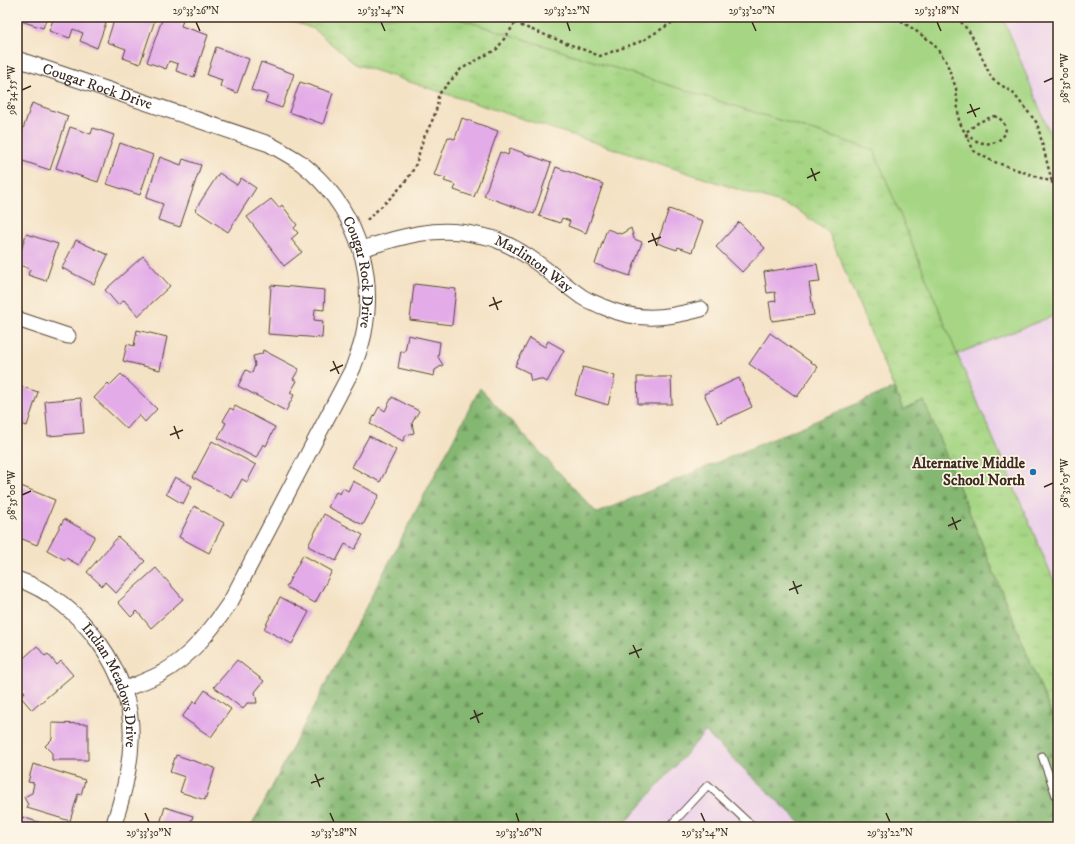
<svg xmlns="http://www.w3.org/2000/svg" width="1075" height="844" viewBox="0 0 1075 844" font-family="'IM FELL DW Pica',serif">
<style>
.built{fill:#ecd1ea}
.grass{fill:url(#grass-tufts);stroke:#708051}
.forest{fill:url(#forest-firs);stroke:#607048}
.park{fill:#a6d684;stroke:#708051}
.building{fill:#e3ace8}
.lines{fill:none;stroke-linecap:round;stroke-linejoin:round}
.service-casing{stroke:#574637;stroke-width:9}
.minor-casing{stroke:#574637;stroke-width:17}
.path{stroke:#574637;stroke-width:2.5;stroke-dasharray:3 3;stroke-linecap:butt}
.service{stroke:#fff;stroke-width:7}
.minor{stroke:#fff;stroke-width:15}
.ticks{fill:none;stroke:#3b2a1e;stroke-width:1.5}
.poi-dot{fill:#1f6fb2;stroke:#fcf5e5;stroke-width:1.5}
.labels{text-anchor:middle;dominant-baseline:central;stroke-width:3.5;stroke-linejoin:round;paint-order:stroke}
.street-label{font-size:15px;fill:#3b2a1e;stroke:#fcf5e5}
.poi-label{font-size:15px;font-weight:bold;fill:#3b2a1e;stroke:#fcf5e5;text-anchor:end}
.neatline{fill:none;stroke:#3b2a1e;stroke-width:1.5}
.ticks-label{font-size:10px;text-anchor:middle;fill:#3b2a1e}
</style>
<defs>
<pattern id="grass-tufts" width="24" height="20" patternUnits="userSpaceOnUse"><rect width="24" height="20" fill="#a6d684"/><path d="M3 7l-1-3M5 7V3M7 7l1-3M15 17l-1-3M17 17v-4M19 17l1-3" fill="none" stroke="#90b872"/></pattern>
<pattern id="forest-firs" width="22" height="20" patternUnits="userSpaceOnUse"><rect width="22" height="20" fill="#84b772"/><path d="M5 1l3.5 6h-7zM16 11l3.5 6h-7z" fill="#6d955d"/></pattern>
</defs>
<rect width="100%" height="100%" fill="#fcf5e5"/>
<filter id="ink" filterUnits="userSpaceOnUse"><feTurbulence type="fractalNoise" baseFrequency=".025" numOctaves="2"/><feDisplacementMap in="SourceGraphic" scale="8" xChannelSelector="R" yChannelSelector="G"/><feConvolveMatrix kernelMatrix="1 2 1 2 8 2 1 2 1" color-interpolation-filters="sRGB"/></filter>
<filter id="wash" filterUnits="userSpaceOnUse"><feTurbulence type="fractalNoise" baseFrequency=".012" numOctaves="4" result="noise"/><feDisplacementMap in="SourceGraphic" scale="16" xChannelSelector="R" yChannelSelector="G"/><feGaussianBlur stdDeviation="0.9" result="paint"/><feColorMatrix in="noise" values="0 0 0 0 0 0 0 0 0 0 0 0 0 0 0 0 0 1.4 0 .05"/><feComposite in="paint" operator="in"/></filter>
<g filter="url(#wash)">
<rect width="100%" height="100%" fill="#f4e2c5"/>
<path class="built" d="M 1003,17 L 1058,17 L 1058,154 Z
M 1058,314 L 1058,590 L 957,354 Z
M 705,732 L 805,827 L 622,827 Z"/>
<path class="grass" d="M 280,17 L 454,17 L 874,150 L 957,354 L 1058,590 L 1058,730 L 924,401 L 903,410 L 829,233 L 795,208 L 355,64 L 314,29 Z"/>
<path class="forest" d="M 480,388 L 597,513 L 894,388 L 903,410 L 924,401 L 1058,730 L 1058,827 L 805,827 L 705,732 L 622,827 L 251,827 Z"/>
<path class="park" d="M 454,17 L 1003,17 L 1058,154 L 1058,314 L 957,354 L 874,150 Z"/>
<g id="blocks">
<path class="building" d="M 22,17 L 47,17 L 43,28 L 21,21 Z
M 54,17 L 108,17 L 97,48 L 80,41 L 83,33 L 73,29 L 70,38 L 49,31 Z
M 115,17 L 156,17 L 140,64 L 123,58 L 126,49 L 107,42 Z
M 163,17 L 184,17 L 181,26 L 208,35 L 194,77 L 176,71 L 178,64 L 169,61 L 166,69 L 147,62 Z
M 216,47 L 249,59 L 237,93 L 220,86 L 222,80 L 207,75 Z
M 261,62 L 294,74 L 282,108 L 265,102 L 268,95 L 251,90 Z
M 300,82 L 333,93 L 323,124 L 289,112 Z
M 32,103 L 68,116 L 50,170 L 17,159 L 17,146 Z
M 462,118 L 498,131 L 474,197 L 454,190 L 456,185 L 444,181 L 446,178 L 434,175 L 448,137 L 455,139 Z
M 70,127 L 91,134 L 93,128 L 114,135 L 98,182 L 56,168 Z
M 120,143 L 153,155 L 140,195 L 107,184 Z
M 510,148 L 551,163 L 534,214 L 484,196 L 500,152 L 508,155 Z
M 160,157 L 181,165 L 183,159 L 201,165 L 180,227 L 158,220 L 163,204 L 146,198 Z
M 556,167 L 603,184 L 586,233 L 568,226 L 570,221 L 562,218 L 560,223 L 539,216 Z
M 219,173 L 237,185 L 241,178 L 256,188 L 228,232 L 195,210 Z
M 271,199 L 279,208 L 282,205 L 297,225 L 294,228 L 298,233 L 291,239 L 302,252 L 284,266 L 247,217 Z
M 669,209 L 703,221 L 692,252 L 678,247 L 677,250 L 657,243 Z
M 739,222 L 765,248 L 742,272 L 716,247 Z
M 631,228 L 634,239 L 642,242 L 630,276 L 595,264 L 607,229 L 621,234 Z
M 26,234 L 58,244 L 46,281 L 28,275 L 30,269 L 17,264 Z
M 76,240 L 108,255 L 94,284 L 62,268 Z
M 143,256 L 170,286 L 138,316 L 124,300 L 118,305 L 105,290 Z
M 817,264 L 820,282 L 809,283 L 814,315 L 772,321 L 769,302 L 776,301 L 775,292 L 767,293 L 764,272 Z
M 414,284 L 456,289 L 452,325 L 410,320 Z
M 271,285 L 325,290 L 324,310 L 315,309 L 314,320 L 323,321 L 322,338 L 268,334 Z
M 137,330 L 167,337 L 160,370 L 123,361 L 127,344 L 134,346 Z
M 770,333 L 818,367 L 797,397 L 749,364 Z
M 408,335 L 440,342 L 438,357 L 443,365 L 435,370 L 434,376 L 398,368 L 401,351 L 405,352 Z
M 530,338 L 545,347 L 548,341 L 564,350 L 547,382 L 540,379 L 531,381 L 529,373 L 515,366 Z
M 263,350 L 299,369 L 293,379 L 297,381 L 290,393 L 294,395 L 286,411 L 238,386 L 246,370 L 252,373 L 255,365 L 253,356 L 262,354 Z
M 583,367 L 615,376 L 608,405 L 575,395 Z
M 121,374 L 157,409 L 145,422 L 139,415 L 127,429 L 94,398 L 108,383 L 110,385 Z
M 637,377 L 671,377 L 672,404 L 638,404 Z
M 739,378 L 752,407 L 718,423 L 704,394 Z
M 20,386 L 38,392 L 27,426 L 17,423 L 17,390 L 19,391 Z
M 392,397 L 419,411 L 412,423 L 414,433 L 406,435 L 403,441 L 370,424 L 379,407 L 385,411 Z
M 81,398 L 84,433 L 48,436 L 45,401 Z
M 235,406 L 275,427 L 266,446 L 263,444 L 256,458 L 218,438 L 226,423 L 223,421 L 230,408 L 233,410 Z
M 369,436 L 396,450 L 380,482 L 352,467 Z
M 212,441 L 256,465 L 247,482 L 242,479 L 232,498 L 193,477 Z
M 175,477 L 192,486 L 183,504 L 166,494 Z
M 353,481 L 379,495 L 363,525 L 328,507 L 336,492 L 340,494 L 343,488 L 348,491 Z
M 21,486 L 55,500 L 37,545 L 20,538 L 22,533 L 17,530 L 20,520 L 17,518 L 17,496 Z
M 194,506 L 224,523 L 209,553 L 179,537 Z
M 324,514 L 363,535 L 355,549 L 345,544 L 336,561 L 308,546 Z
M 64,519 L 95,536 L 79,565 L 66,558 L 65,560 L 47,550 Z
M 118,537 L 145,561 L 116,593 L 105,582 L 102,586 L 87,572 Z
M 303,555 L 332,571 L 315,603 L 286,587 Z
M 156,568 L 183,599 L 151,628 L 137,611 L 131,617 L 118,602 Z
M 280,597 L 309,612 L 292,644 L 264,629 Z
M 37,646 L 45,656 L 48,654 L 57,665 L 61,661 L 73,675 L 32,710 L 20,696 L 25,692 L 17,685 L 17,664 Z
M 237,660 L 264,681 L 255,692 L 257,703 L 247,703 L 243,709 L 214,687 Z
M 205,690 L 231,709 L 211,737 L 182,717 L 194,701 L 196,703 Z
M 52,723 L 88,724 L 88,760 L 52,760 L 52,753 L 45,746 L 52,739 Z
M 176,755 L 215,768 L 205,800 L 180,792 L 185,777 L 170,772 Z
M 33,764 L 85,780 L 81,795 L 78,794 L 70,821 L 27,808 L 28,805 L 24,797 L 32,793 L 34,783 L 28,782 Z
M 165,807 L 193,816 L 189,827 L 159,827 Z
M 22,817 L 54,827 L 17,827 L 17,823 L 19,824 Z"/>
</g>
</g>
<g filter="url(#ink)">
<use href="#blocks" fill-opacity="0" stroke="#574637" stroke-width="1"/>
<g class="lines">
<g class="service-casing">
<path id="service" d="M 1042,756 L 1058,801
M 669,827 L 708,785 L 753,827"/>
</g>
<g class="minor-casing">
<g id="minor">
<path id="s1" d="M 17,59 L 269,144 C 280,150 291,156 301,163 C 353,204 377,267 364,333 C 362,345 357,356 353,368 L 231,601 C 212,629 191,657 160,674 C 148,680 135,685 123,690"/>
<path id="s2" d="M 361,249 C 401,237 435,225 477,235 C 483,236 491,237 497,240 C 532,254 553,277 582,297 C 588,301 595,303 601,306 C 637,322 664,319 701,309"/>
<path d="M 17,319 L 68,336"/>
<path id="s3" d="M 17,579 C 80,600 135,674 131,741 C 130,771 122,799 113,827"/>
</g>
</g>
<path class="path" d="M 512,17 L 522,26 L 600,56 L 642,41 L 681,17
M 693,17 L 707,17
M 896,17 L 933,43 L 946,61 L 956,88 L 959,121 L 974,151 L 992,161 L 1052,182 L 1058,195
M 957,17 L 971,34 L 992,79 L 1013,93 L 1037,123 L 1052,182
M 994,116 C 1003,119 1005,124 1006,132 C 997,149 977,145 965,133 L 979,122 Z
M 367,220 C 383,204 404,188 414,168 C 419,158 420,146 425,135 C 432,122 438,110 438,95 L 461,69 L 497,49 L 516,22"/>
<use href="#service" class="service"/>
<use href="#minor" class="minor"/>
</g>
</g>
<path class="ticks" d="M 196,22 L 200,31M 381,22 L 385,31M 567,22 L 570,31M 752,22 L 756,31M 937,22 L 941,31M 1044,82 L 1053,78M 22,90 L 31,86M 970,104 L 976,117M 967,113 L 980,108M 811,168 L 816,181M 807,178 L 820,172M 652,233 L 657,246M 648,242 L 661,237M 493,297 L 498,310M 489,306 L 502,301M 333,361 L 339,374M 330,371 L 343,365M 174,426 L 179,439M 170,435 L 183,430M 1044,487 L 1053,483M 22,495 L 31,491M 952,517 L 957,530M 948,526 L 961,520M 793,581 L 798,594M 789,590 L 802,585M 633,645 L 639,658M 629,654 L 642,649M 474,710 L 479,723M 470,719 L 483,713M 315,774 L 320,787M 311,783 L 324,778M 145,813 L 149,822M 330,813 L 334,822M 516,813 L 519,822M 701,813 L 705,822M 886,813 L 890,822"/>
<circle class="poi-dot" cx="1033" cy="472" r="4"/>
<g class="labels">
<g class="street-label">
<text stroke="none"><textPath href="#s1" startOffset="85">Cougar Rock Drive</textPath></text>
<text stroke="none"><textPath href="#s2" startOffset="183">Marlinton Way</textPath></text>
<text stroke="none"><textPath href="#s1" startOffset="432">Cougar Rock Drive</textPath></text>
<text stroke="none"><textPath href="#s3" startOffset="150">Indian Meadows Drive</textPath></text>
</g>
<g class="poi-label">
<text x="1025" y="463">Alternative Middle<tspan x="1025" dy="17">School North</tspan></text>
</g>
</g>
<rect width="1075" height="844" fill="none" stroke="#fcf5e5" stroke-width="44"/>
<rect x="22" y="22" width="1031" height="800" class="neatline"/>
<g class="ticks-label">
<text x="196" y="14">29°33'26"N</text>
<text x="381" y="14">29°33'24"N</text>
<text x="567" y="14">29°33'22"N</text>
<text x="752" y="14">29°33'20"N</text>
<text x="937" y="14">29°33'18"N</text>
<text transform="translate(1064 78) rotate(-90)" y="4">98°35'00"W</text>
<text transform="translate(11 90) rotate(-90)" y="4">98°34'55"W</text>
<text transform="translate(1064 483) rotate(-90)" y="4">98°35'05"W</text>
<text transform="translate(11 495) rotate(-90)" y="4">98°35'00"W</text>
<text x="149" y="836">29°33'30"N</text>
<text x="334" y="836">29°33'28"N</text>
<text x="519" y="836">29°33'26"N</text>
<text x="705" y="836">29°33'24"N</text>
<text x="890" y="836">29°33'22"N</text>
</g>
</svg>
